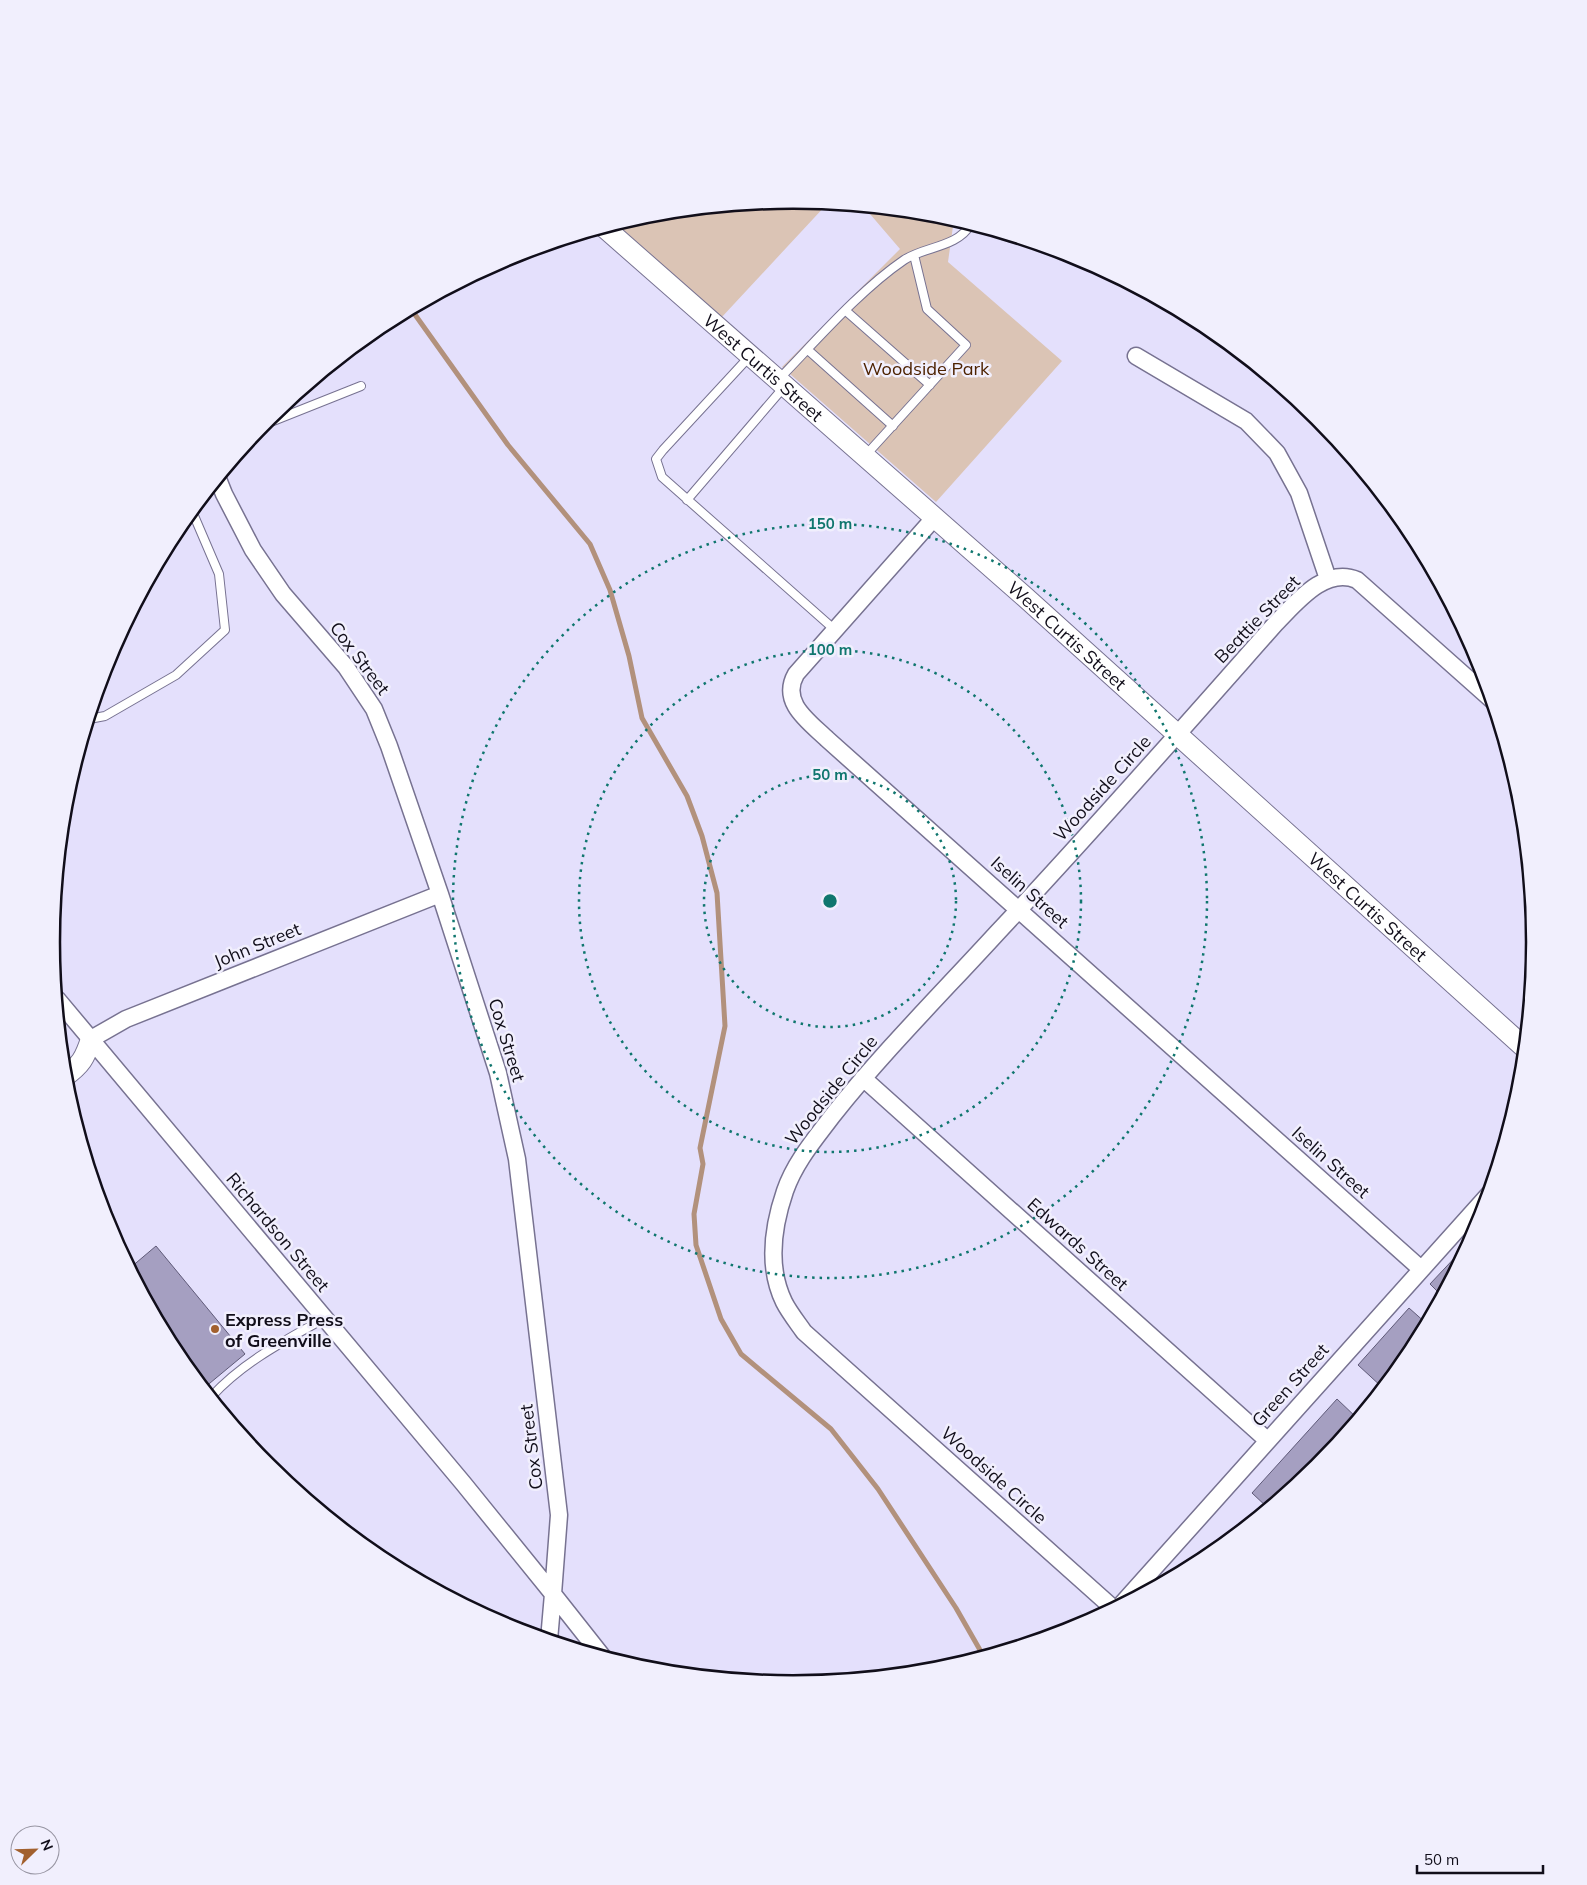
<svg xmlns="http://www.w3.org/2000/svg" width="1587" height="1885" viewBox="0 0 1587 1885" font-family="Mulish,sans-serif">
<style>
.green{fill:#dbc4b5}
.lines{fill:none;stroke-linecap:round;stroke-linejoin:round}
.stream{stroke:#b2917c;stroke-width:5}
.building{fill:#a59fc1;stroke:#5f5a78}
.service-casing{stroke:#777291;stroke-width:10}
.minor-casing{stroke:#777291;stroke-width:19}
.tertiary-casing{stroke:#777291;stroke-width:22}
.service{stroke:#fff;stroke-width:8}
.minor{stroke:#fff;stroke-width:16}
.tertiary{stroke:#fff;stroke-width:20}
.ring{fill:none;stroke:#0f766e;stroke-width:2.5;stroke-dasharray:2.5 5}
.poi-dot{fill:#a2602e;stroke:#f1effd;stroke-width:2}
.labels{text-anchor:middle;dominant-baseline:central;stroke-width:5;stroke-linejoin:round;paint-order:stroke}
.street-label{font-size:18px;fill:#110e1a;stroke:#f1effd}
.park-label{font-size:18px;fill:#4d2200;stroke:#f1effd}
.poi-label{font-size:18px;font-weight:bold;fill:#110e1a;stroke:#f1effd;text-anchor:start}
.rim{fill:none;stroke:#110e1a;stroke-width:2.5}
.centre{fill:#0f766e;stroke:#f1effd;stroke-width:2.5}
.ring-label{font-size:15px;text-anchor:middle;font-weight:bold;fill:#0f766e;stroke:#f1effd;stroke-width:5;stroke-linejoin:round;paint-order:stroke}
</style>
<rect width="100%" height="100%" fill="#e4e0fc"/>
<path class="green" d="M 794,200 L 827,204 L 721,318 L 615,225 L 649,214 Z
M 864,207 L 939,215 L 954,219 L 948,262 L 1062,361 L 936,502 L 782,367 L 900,249 Z"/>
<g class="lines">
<path class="stream" d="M 411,309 L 508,445 L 590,544 L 610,590 L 629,656 L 642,718 L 687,796 L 702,836 L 717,893 L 725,1026 L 700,1148 L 703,1164 L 694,1214 L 696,1245 L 721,1319 L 741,1354 L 831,1429 L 878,1489 L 956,1608 L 984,1657"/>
</g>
<path class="building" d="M 156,1246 L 245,1354 L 204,1388 L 176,1355 L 130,1268 Z
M 1461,1251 L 1465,1254 L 1442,1296 L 1430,1284 Z
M 1409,1308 L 1427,1324 L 1410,1355 L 1383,1388 L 1358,1365 Z
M 1337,1399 L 1358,1419 L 1318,1468 L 1268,1508 L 1252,1493 Z"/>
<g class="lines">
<g class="service-casing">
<path id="service" d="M 846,311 L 930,385
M 808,350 L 893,426
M 749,357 L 663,450 L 656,459 L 662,477 L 835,630
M 778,380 C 816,341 860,290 904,260 C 925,246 957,248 971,224
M 263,425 L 361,386
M 865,456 L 966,345 L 927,309 L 914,255
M 687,500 L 784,387
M 89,719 L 105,716 L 176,675 L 225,630 L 219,574 L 192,511
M 211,1397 C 243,1362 284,1341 325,1318"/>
</g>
<g class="minor-casing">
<path id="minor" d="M 1136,356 L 1246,421 L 1277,453 L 1299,493 L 1328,579
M 218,479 L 224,494 L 253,550 L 283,594 L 346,667 L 374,709 L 389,746 L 440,894 L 498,1073 L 517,1159 L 559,1515 L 553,1594 L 602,1656
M 935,517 L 796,674 C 780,702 808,721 827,739 L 1421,1269
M 57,999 L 463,1483 L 553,1594 L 549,1640
M 91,1039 L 126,1019 L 440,894
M 863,1078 L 1267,1440
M 1120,1606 L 1490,1193
M 1114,1609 L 804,1332 C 797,1322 789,1312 784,1302 C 767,1267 773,1226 785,1191 C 795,1162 815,1139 833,1115 C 884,1051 942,993 997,933 C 1092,832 1184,727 1276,623 C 1296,603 1325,566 1357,580 L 1492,700"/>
</g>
<g class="tertiary-casing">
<g id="tertiary">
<path id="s1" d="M 605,228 L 1025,597 L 1525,1048"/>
<path d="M 64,1077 C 81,1065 85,1058 91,1039"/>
</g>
</g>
<use href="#service" class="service"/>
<use href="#minor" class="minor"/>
<use href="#tertiary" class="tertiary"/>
</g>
<g class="ring">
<circle cx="830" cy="901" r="126"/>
<circle cx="830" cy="901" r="251"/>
<circle cx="830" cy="901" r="377"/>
</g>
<circle class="poi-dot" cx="215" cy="1329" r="5"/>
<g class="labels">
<g class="street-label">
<text stroke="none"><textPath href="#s1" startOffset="211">West Curtis Street</textPath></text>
<text transform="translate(1257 619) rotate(-46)">Beattie Street</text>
<text stroke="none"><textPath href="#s1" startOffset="616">West Curtis Street</textPath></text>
<text transform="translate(360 658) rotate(53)">Cox Street</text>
<text transform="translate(1102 788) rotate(-48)">Woodside Circle</text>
<text transform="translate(1030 892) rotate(42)">Iselin Street</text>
<text stroke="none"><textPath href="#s1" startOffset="1021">West Curtis Street</textPath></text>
<text transform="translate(257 945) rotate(-22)">John Street</text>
<text transform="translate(507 1040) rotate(73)">Cox Street</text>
<text transform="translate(831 1090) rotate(-51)">Woodside Circle</text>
<text transform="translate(1331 1162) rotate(42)">Iselin Street</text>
<text transform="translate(278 1232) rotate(50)">Richardson Street</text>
<text transform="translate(1078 1244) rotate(42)">Edwards Street</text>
<text transform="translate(1290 1385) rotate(-48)">Green Street</text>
<text transform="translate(531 1447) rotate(-97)">Cox Street</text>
<text transform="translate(994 1475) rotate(42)">Woodside Circle</text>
</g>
<g class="park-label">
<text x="926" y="368">Woodside Park</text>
</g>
<g class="poi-label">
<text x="225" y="1319">Express Press<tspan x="225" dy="21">of Greenville</tspan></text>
</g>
</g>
<path d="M0 0H1587V1885H0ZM60 942a733 733 0 1 1 1466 0a733 733 0 1 1-1466 0Z" fill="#f1effd" fill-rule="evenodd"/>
<path class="rim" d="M60 942a733 733 0 1 1 1466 0a733 733 0 1 1-1466 0Z"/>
<circle cx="830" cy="901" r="8" class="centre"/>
<g class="ring-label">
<text x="830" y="529">150 m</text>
<text x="830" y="655">100 m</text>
<text x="830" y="780">50 m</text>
</g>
<g transform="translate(35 1850) rotate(67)"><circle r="24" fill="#f1effd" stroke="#9795a2"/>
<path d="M0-4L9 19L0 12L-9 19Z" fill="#a2602e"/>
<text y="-8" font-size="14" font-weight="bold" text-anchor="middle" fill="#110e1a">N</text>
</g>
<path d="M1417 1865v8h126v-8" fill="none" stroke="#110e1a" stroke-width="2.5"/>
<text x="1424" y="1865" font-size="15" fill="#110e1a" stroke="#f1effd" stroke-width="4" paint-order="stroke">50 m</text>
</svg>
